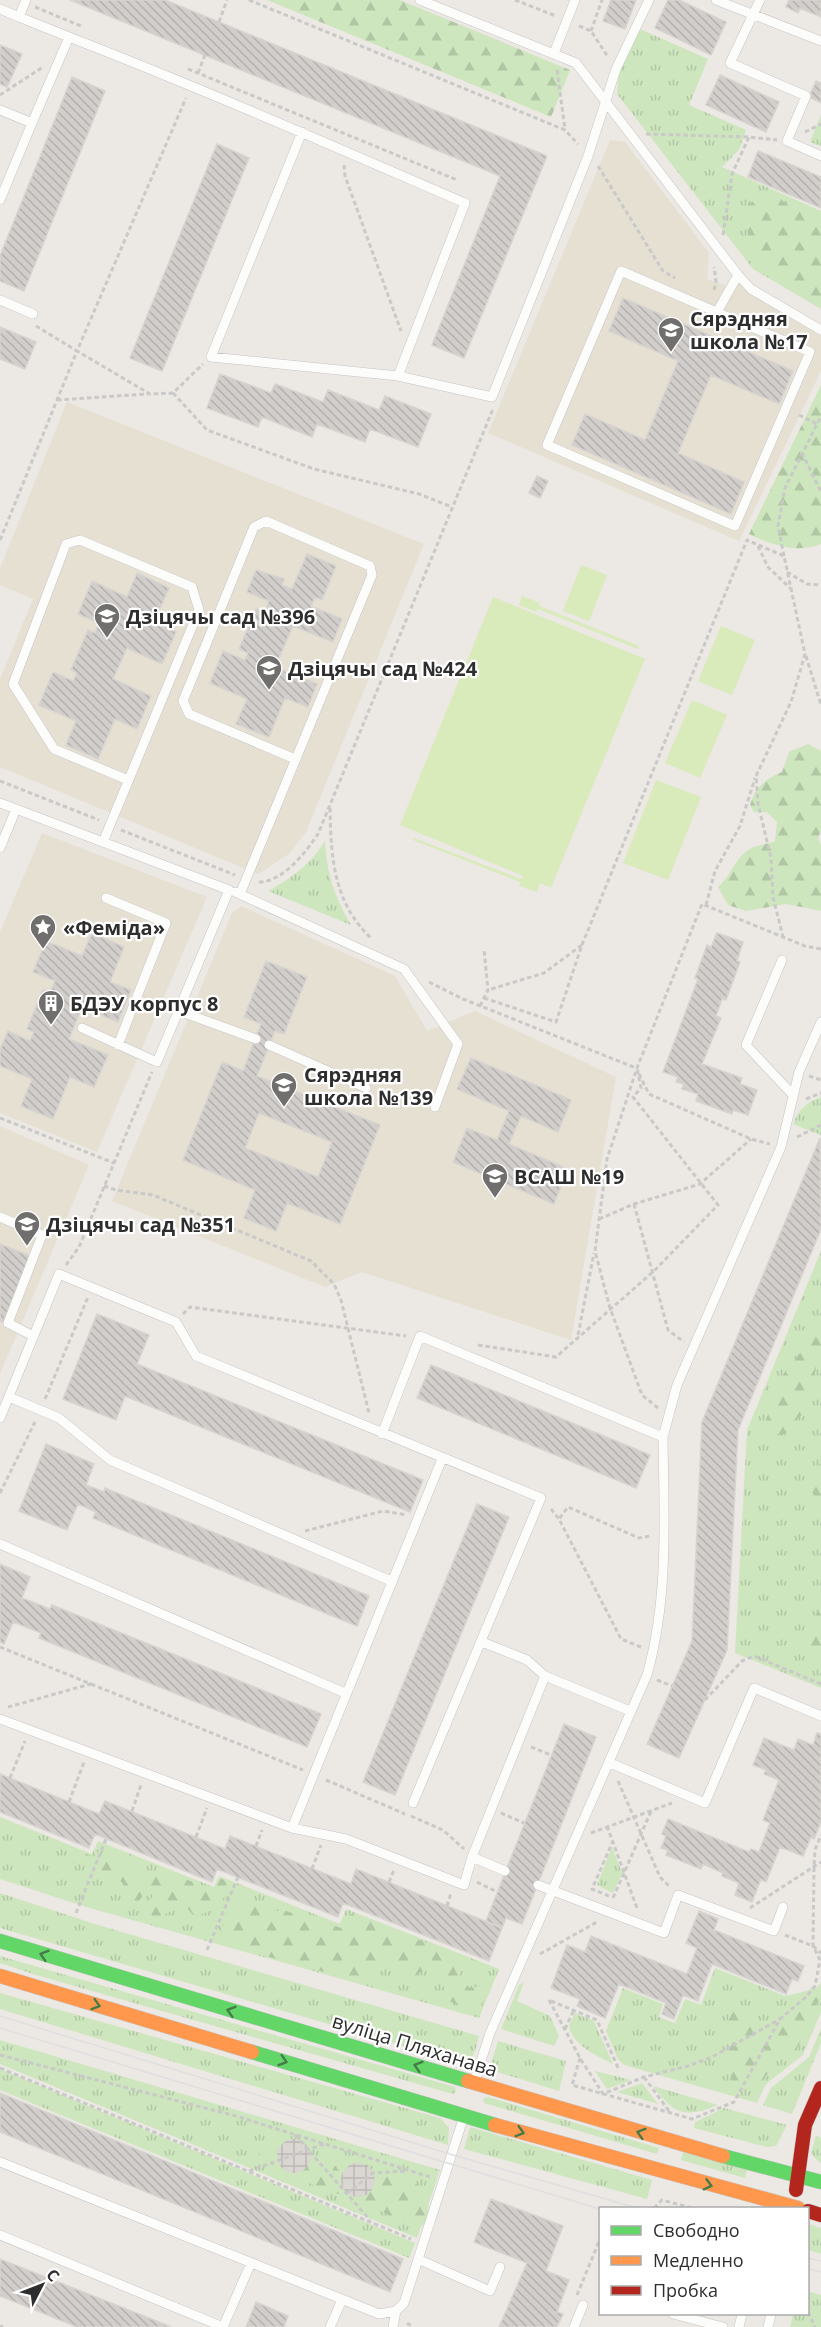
<svg xmlns="http://www.w3.org/2000/svg" width="821" height="2327" viewBox="0 0 821 2327" font-family="'Open Sans',sans-serif">
<style>
.education{fill:#e6e0d3}
.grass{fill:url(#grass-tufts)}
.forest{fill:url(#forest-firs)}
.pitch{fill:#d9eabb}
.plaza{fill:url(#plaza-grid)}
.building{fill:url(#building-back-hatch);stroke:#d7d4d0;stroke-width:1.5;fill-rule:evenodd}
.lines{fill:none;stroke-linecap:round;stroke-linejoin:round}
.lane-casing{stroke:#c5c4c5;stroke-width:10}
.fast-casing{stroke:#c5c4c5;stroke-width:15}
.slow-casing{stroke:#c5c4c5;stroke-width:15}
.jam-casing{stroke:#c5c4c5;stroke-width:15}
.path{stroke:#c9c9c8;stroke-width:3;stroke-dasharray:4.5 3;stroke-linecap:butt}
.lane{stroke:#fcfcfb;stroke-width:9}
.fast{stroke:#63d668;stroke-width:14}
.slow{stroke:#ff974d;stroke-width:14}
.jam{stroke:#b3261e;stroke-width:14}
.tram{stroke:#dfdfe1;stroke-width:1.5}
.oneway{stroke:#467a48}
.labels{text-anchor:middle;dominant-baseline:central;stroke-width:4.5;stroke-linejoin:round;paint-order:stroke}
.poi-label{font-size:20px;font-weight:bold;fill:#2e2e2e;stroke:#fff;text-anchor:start}
.street-label{font-size:20px;fill:#2e2e2e;stroke:#fff}
</style>
<defs>
<pattern id="grass-tufts" width="24" height="20" patternUnits="userSpaceOnUse" patternTransform="scale(1.5)"><rect width="24" height="20" fill="#cee6be"/><path d="M3 7l-1-3M5 7V3M7 7l1-3M15 17l-1-3M17 17v-4M19 17l1-3" fill="none" stroke="#b1c6a4"/></pattern>
<pattern id="forest-firs" width="22" height="20" patternUnits="userSpaceOnUse" patternTransform="scale(1.5)"><rect width="22" height="20" fill="#cee6be"/><path d="M5 1l3.5 6h-7zM16 11l3.5 6h-7z" fill="#b1c6a4"/></pattern>
<pattern id="plaza-grid" width="8" height="8" patternUnits="userSpaceOnUse" patternTransform="scale(1.5)"><rect width="8" height="8" fill="#dad6d2"/><path d="M0 4h8M4 0v8" fill="none" stroke="#bbb8b5"/></pattern>
<pattern id="building-back-hatch" width="6" height="6" patternUnits="userSpaceOnUse" patternTransform="scale(1.5)"><rect width="6" height="6" fill="#d1cecb"/><path d="M-1 5l2 2M0 0l6 6M5-1l2 2" fill="none" stroke="#b4b1af"/></pattern>
</defs>
<rect width="100%" height="100%" fill="#ece8e4"/>
<path class="education" d="M 610,140 L 625,142 L 709,253 L 707,279 L 735,289 L 738,281 L 753,294 L 821,335 L 821,371 L 739,541 L 488,433 Z
M 67,402 L 424,544 L 306,832 L 289,854 L 258,874 L 0,767 L 0,679 L 33,599 L 0,585 L 0,568 Z
M 42,833 L 207,897 L 97,1152 L 0,1113 L 0,932 Z
M 241,906 L 395,976 L 427,1031 L 475,1011 L 616,1077 L 571,1340 L 362,1272 L 325,1287 L 112,1201 L 232,913 Z
M 0,1126 L 89,1165 L 0,1374 Z"/>
<path class="grass" d="M 640,29 L 708,59 L 689,105 L 746,130 L 739,150 L 722,167 L 821,211 L 821,309 L 753,269 L 617,94 L 619,71 Z
M 821,115 L 821,146 L 810,142 Z
M 325,841 C 327,875 334,895 351,925 L 268,891 C 293,877 310,865 325,841 Z
M 821,1097 L 821,1135 L 793,1124 C 798,1110 807,1102 821,1097 Z
M 821,1251 L 821,1688 L 735,1653 L 747,1430 Z
M 0,1817 L 92,1854 L 98,1841 L 214,1887 L 219,1876 L 340,1924 L 346,1909 L 499,1969 L 479,2018 L 83,1906 L 0,1879 Z
M 612,1847 L 622,1873 L 613,1893 L 597,1885 Z
M 0,1893 L 98,1925 L 479,2036 C 475,2050 475,2062 458,2062 L 0,1928 Z
M 0,1956 L 455,2087 L 456,2092 L 453,2094 L 36,1975 L 0,1963 Z
M 715,1968 L 785,1996 L 815,1989 L 821,1983 L 821,2012 L 803,2055 L 766,2084 L 757,2103 L 624,2065 L 618,2059 L 606,2031 L 623,1988 L 663,2004 L 659,2017 L 675,2023 L 685,1999 L 701,2005 Z
M 524,1982 L 517,2001 L 550,2016 L 559,2036 L 554,2046 L 501,2029 L 519,1985 Z
M 0,1993 L 440,2118 L 449,2128 L 448,2145 L 0,2009 Z
M 575,2013 L 594,2021 L 613,2064 C 596,2055 573,2046 569,2026 Z
M 821,2028 L 821,2043 L 792,2114 L 763,2105 L 771,2088 L 809,2057 Z
M 0,2040 L 440,2170 L 417,2238 L 0,2064 Z
M 498,2041 L 566,2061 L 559,2091 L 494,2071 L 490,2067 Z
M 0,2069 L 415,2243 L 409,2258 L 0,2090 Z
M 595,2071 L 631,2080 L 607,2089 Z
M 642,2083 L 658,2104 L 617,2092 Z
M 653,2086 L 718,2105 C 685,2119 673,2114 653,2086 Z
M 488,2097 L 659,2148 L 657,2154 L 484,2103 L 483,2099 Z
M 724,2108 L 787,2125 L 776,2146 L 767,2147 L 694,2128 L 695,2122 Z
M 470,2127 L 652,2180 L 647,2199 L 464,2149 Z
M 816,2135 L 821,2138 L 821,2164 L 811,2154 Z
M 683,2152 L 747,2170 L 745,2178 L 681,2160 Z
M 808,2224 L 821,2228 L 821,2254 L 808,2250 Z
M 808,2291 L 821,2295 L 821,2327 L 790,2327 L 793,2314 L 808,2314 Z"/>
<path class="forest" d="M 267,0 L 400,0 L 570,70 L 551,117 Z
M 761,195 L 776,198 L 821,219 L 821,299 C 796,292 757,263 749,237 C 745,226 746,216 748,205 Z
M 821,385 L 821,544 C 796,554 772,545 749,534 Z
M 808,744 L 821,751 L 821,831 L 818,838 L 821,845 L 821,911 L 786,904 L 746,911 L 728,905 L 718,887 C 732,875 733,861 748,850 C 754,845 767,845 775,841 L 777,822 L 767,812 L 754,812 L 750,805 C 755,787 765,779 782,772 L 789,752 Z
M 821,1316 L 821,1345 L 813,1382 L 804,1412 L 783,1435 L 775,1434 L 766,1424 L 776,1384 L 803,1349 Z
M 821,1460 L 821,1519 L 812,1486 Z
M 821,1606 L 821,1664 L 802,1638 Z
M 73,1849 L 92,1856 L 95,1850 L 102,1856 L 133,1857 L 135,1861 L 128,1869 L 145,1881 C 147,1894 141,1902 128,1906 L 122,1898 L 123,1884 L 119,1879 L 96,1877 L 84,1862 L 76,1864 L 69,1860 L 70,1851 Z
M 159,1873 L 179,1877 L 215,1890 L 220,1878 L 226,1881 C 230,1901 211,1915 193,1915 L 184,1904 L 156,1919 L 149,1913 L 149,1901 L 153,1896 L 150,1883 Z
M 240,1901 L 251,1903 L 264,1911 L 286,1911 L 341,1928 L 348,1913 L 461,1956 L 460,1978 L 470,1988 L 482,1986 L 486,1991 L 482,2007 L 475,2015 C 447,1998 445,2007 442,1971 L 431,1965 L 411,1979 C 401,1976 397,1969 387,1965 L 357,1981 L 229,1946 L 221,1933 L 229,1906 Z
M 812,1987 L 816,1988 L 819,1998 L 796,2051 L 782,2053 L 764,2079 L 736,2088 C 726,2067 721,2058 734,2037 L 727,2031 C 725,2015 734,2007 751,2009 L 764,2027 L 777,2025 Z
M 266,2143 L 284,2154 L 306,2152 L 334,2165 L 353,2185 L 377,2188 L 375,2174 L 380,2170 L 410,2178 L 427,2194 C 428,2208 433,2221 417,2229 L 368,2205 L 287,2175 L 259,2155 L 258,2149 Z"/>
<path class="pitch" d="M 581,565 L 607,575 L 589,621 L 563,611 Z
M 522,596 L 540,603 L 539,606 L 639,646 L 638,649 L 538,609 L 536,612 L 519,605 Z
M 493,597 L 645,659 L 551,888 L 540,883 L 537,892 L 519,886 L 520,882 L 413,840 L 414,838 L 521,879 L 523,876 L 400,825 Z
M 721,626 L 755,640 L 732,695 L 698,681 Z
M 692,700 L 727,715 L 700,778 L 665,763 Z
M 656,780 L 701,797 L 668,880 L 623,863 Z"/>
<path class="plaza" d="M277 2156a17 17 0 1 1 34 0a17 17 0 1 1-34 0Z
M341 2180a17 17 0 1 1 34 0a17 17 0 1 1-34 0Z"/>
<path class="building" d="M 70,0 L 165,0 L 547,156 L 464,358 L 432,345 L 500,176 Z
M 611,0 L 636,0 L 625,29 L 603,21 Z
M 668,0 L 679,0 L 726,22 L 711,55 L 655,28 Z
M 789,0 L 821,0 L 821,17 L 800,8 L 798,13 L 786,7 Z
M 0,45 L 22,54 L 7,87 L 0,84 Z
M 720,75 L 779,102 L 766,132 L 706,105 Z
M 72,77 L 105,91 L 24,291 L 0,281 L 0,256 Z
M 816,81 L 821,83 L 821,103 L 809,97 Z
M 217,144 L 249,158 L 162,371 L 130,358 Z
M 758,151 L 821,177 L 821,208 L 748,177 Z
M 623,298 L 793,371 L 779,404 L 711,375 L 678,453 L 744,482 L 731,514 L 572,445 L 585,414 L 645,440 L 678,361 L 609,331 Z
M 0,327 L 36,342 L 25,369 L 0,359 Z
M 220,374 L 271,393 L 275,384 L 323,402 L 328,390 L 379,410 L 385,396 L 431,414 L 418,447 L 370,429 L 365,442 L 317,424 L 312,437 L 262,417 L 258,427 L 207,408 Z
M 537,476 L 548,481 L 540,498 L 529,493 Z
M 307,554 L 336,566 L 322,600 L 315,597 L 311,606 L 342,619 L 333,642 L 293,626 L 275,667 L 317,684 L 308,707 L 285,698 L 269,737 L 236,724 L 247,699 L 210,683 L 223,651 L 245,660 L 248,653 L 239,649 L 256,609 L 265,612 L 269,601 L 247,592 L 256,570 L 284,579 L 282,585 L 292,589 Z
M 137,573 L 169,588 L 154,622 L 176,632 L 162,664 L 127,648 L 113,679 L 151,696 L 137,729 L 115,719 L 98,759 L 66,745 L 76,721 L 39,705 L 53,672 L 73,681 L 77,673 L 71,670 L 88,630 L 95,633 L 99,623 L 78,614 L 92,581 L 127,597 Z
M 92,933 L 124,947 L 110,982 L 131,990 L 118,1022 L 82,1007 L 69,1039 L 108,1055 L 94,1087 L 70,1077 L 53,1119 L 21,1106 L 32,1079 L 0,1066 L 0,1050 L 8,1031 L 30,1041 L 34,1032 L 27,1029 L 43,990 L 50,993 L 55,981 L 33,972 L 46,941 L 82,956 Z
M 717,933 L 743,942 L 737,961 L 740,962 L 726,1000 L 722,999 L 716,1016 L 721,1018 L 702,1064 L 742,1078 L 740,1084 L 757,1090 L 748,1115 L 733,1110 L 732,1114 L 696,1101 L 698,1094 L 682,1089 L 684,1084 L 676,1082 L 678,1077 L 663,1072 L 698,979 L 695,978 L 707,945 L 711,947 Z
M 266,961 L 307,977 L 284,1034 L 275,1031 L 257,1076 L 380,1125 L 340,1224 L 287,1203 L 276,1231 L 244,1218 L 255,1190 L 183,1160 L 222,1062 L 243,1071 L 261,1024 L 244,1017 ZM 259,1113 L 332,1142 L 318,1177 L 245,1148 Z
M 471,1058 L 571,1100 L 558,1132 L 521,1116 L 509,1144 L 568,1169 L 554,1204 L 453,1162 L 467,1128 L 497,1140 L 509,1111 L 457,1089 Z
M 820,1138 L 821,1229 L 738,1430 L 727,1650 L 679,1758 L 647,1744 L 692,1641 L 702,1422 Z
M 0,1244 L 30,1256 L 3,1322 L 0,1321 Z
M 97,1314 L 149,1335 L 137,1364 L 423,1480 L 410,1512 L 125,1396 L 116,1420 L 63,1399 Z
M 431,1365 L 650,1455 L 636,1488 L 417,1398 Z
M 46,1444 L 94,1464 L 86,1485 L 104,1492 L 105,1488 L 369,1596 L 357,1626 L 93,1518 L 96,1512 L 78,1504 L 67,1530 L 19,1511 Z
M 477,1504 L 509,1517 L 395,1795 L 363,1782 Z
M 0,1564 L 30,1577 L 22,1598 L 50,1609 L 52,1605 L 321,1714 L 307,1747 L 39,1638 L 41,1633 L 13,1622 L 4,1644 L 0,1642 Z
M 564,1724 L 596,1737 L 522,1924 L 506,1918 L 502,1928 L 486,1921 Z
M 817,1733 L 821,1734 L 821,1822 L 814,1839 L 811,1837 L 803,1856 L 780,1847 L 766,1882 L 761,1879 L 752,1902 L 735,1895 L 739,1883 L 722,1876 L 723,1873 L 703,1864 L 701,1869 L 666,1855 L 668,1850 L 661,1848 L 666,1836 L 662,1834 L 668,1819 L 749,1852 L 751,1849 L 759,1852 L 770,1823 L 763,1820 L 779,1780 L 764,1774 L 766,1770 L 753,1765 L 764,1738 L 794,1750 L 798,1739 L 813,1745 Z
M 0,1774 L 99,1814 L 105,1801 L 225,1849 L 230,1836 L 351,1884 L 356,1869 L 502,1928 L 489,1961 L 343,1903 L 338,1917 L 217,1869 L 212,1882 L 95,1834 L 89,1848 L 0,1812 Z
M 699,1911 L 718,1919 L 714,1930 L 804,1966 L 798,1981 L 792,1979 L 786,1994 L 712,1964 L 698,2001 L 683,1995 L 674,2019 L 662,2014 L 666,2003 L 619,1984 L 605,2018 L 577,2006 L 580,1999 L 551,1988 L 567,1945 L 585,1952 L 591,1936 L 687,1974 L 697,1948 L 686,1943 Z
M 0,2093 L 403,2259 L 390,2292 L 0,2132 Z
M 491,2199 L 563,2226 L 546,2271 L 569,2280 L 557,2312 L 563,2314 L 557,2327 L 499,2327 L 527,2263 L 474,2242 Z
M 0,2259 L 149,2318 L 171,2327 L 77,2327 L 0,2296 Z
M 256,2302 L 288,2316 L 284,2327 L 246,2327 Z"/>
<g class="lines">
<g class="lane-casing">
<path id="lane" d="M 420,0 L 576,63 L 738,275 L 751,289 L 821,330
M 716,0 L 821,41
M 760,0 L 730,63 L 806,96 L 787,141 L 821,156
M 0,9 L 19,17
M 69,37 C 203,89 333,146 465,203 L 398,376 L 211,357 L 302,132
M 554,53 L 575,0
M 0,110 L 32,123 L 69,37 L 19,17 L 26,0
M 0,200 L 32,123
M 621,271 L 810,352 L 735,526 L 547,445 Z
M 0,300 L 33,314
M 717,312 L 738,275
M 398,376 L 492,397 L 588,156 L 616,69 L 649,0
M 0,803 L 229,890 L 157,1062 L 82,1028
M 103,842 L 199,610 L 192,587 L 80,540 L 66,544 L 13,684 L 54,749 L 128,780
M 0,848 L 16,809
M 235,892 L 404,969 L 458,1044 L 435,1107
M 240,894 L 372,575 L 370,566 L 266,521 L 254,527 L 183,701 L 189,714 L 295,759
M 106,898 L 166,923 L 118,1045
M 782,960 L 746,1045 L 792,1094
M 179,1011 L 256,1039
M 269,1045 L 366,1088
M 0,1217 L 42,1235 L 8,1323 L 33,1336
M 9,1397 L 59,1418 L 110,1460 L 391,1581
M 0,1418 L 59,1274 L 176,1322 L 196,1356 L 541,1498 L 413,1803
M 382,1434 L 420,1336 L 663,1437
M 0,1544 L 345,1693
M 482,1642 L 527,1660 L 545,1676 L 630,1711
M 0,1719 L 292,1828 L 346,1839 L 464,1885 L 472,1857 L 545,1676
M 610,1763 L 705,1803 L 754,1688 L 821,1716
M 292,1828 L 442,1459
M 472,1857 L 505,1871
M 538,1885 L 664,1933 L 678,1895 L 774,1931 L 783,1907
M 474,2083 L 490,2033 L 647,1675 C 669,1598 664,1516 663,1437 L 677,1385 L 781,1147 L 799,1072 L 821,1022
M 0,2162 L 379,2314 L 396,2311 L 404,2303 L 464,2116
M 0,2235 L 223,2327
M 420,2260 L 490,2291 L 500,2267
M 673,2314 L 723,2327
M 223,2327 L 251,2263
M 330,2327 L 342,2300
M 393,2327 L 396,2311
M 574,2327 L 583,2305
M 739,2327 L 742,2314
M 768,2327 L 771,2314"/>
</g>
<g class="fast-casing">
<path id="fast" d="M 0,1941 L 468,2081
M 252,2052 L 495,2125
M 723,2156 L 821,2182"/>
</g>
<g class="slow-casing">
<path id="slow" d="M 0,1976 L 252,2052
M 468,2081 L 723,2156
M 495,2125 L 798,2208"/>
</g>
<g class="jam-casing">
<path id="jam" d="M 796,2190 L 805,2125 L 821,2088
M 808,2211 L 821,2215"/>
</g>
<path class="path" d="M 249,0 L 565,130 L 578,144
M 515,0 L 556,16
M 35,7 L 81,26
M 219,22 L 227,0
M 579,26 L 591,31 L 608,57
M 591,31 L 602,0
M 188,69 L 457,180
M 557,70 L 565,129
M 198,73 L 205,55
M 0,95 L 43,67
M 805,132 L 821,124
M 646,134 L 749,137 L 777,140
M 344,165 L 345,176 L 401,331
M 598,166 L 663,271 L 675,278
M 723,235 L 732,174 L 749,137
M 714,290 L 716,282 L 714,267
M 36,326 L 77,351 L 186,98
M 173,393 L 207,430 L 314,469 L 419,494 L 452,507
M 57,400 L 148,394
M 799,415 L 817,424
M 802,453 L 821,492
M 0,540 L 77,351 L 150,394 L 173,393 L 203,364
M 758,546 L 768,567 L 790,588
M 784,556 L 778,526 L 785,488 L 821,416
M 787,572 L 807,584 L 821,585
M 806,656 L 821,705
M 0,781 L 99,820
M 330,808 C 331,857 333,903 372,939
M 121,830 L 235,875
M 259,882 C 283,882 306,852 318,834 L 493,409
M 706,905 L 715,871 L 740,826 L 755,778
M 582,945 L 747,540 L 784,556 L 805,654 L 791,702 L 756,776 L 758,804 L 771,858 L 773,897 L 783,937
M 429,982 L 463,999 L 636,1068
M 484,998 L 556,1022 L 582,945 L 544,973 L 488,990
M 480,1006 L 488,990 L 484,949
M 639,1074 L 649,1094 L 751,1139 L 770,1144
M 809,1076 L 821,1080
M 806,1099 L 821,1093
M 0,1118 L 114,1163
M 797,1137 L 821,1125
M 104,1186 L 116,1190 L 153,1195 L 311,1261 L 334,1284 L 341,1300 L 369,1413
M 634,1204 L 668,1330 L 684,1342
M 599,1219 L 634,1204 L 700,1184 L 751,1139
M 66,1265 L 79,1247 L 152,1072
M 183,1314 L 190,1307 L 406,1336
M 578,1335 L 594,1253
M 478,1345 L 556,1357 L 654,1271 L 718,1205 L 633,1097 L 641,1088 L 637,1068
M 45,1399 L 88,1297
M 658,1408 L 642,1395 L 610,1308 L 595,1251 L 607,1159 L 637,1068 L 702,904 L 805,946 L 821,949
M 0,1493 L 35,1422
M 551,1509 L 559,1519
M 305,1531 L 383,1511 L 407,1515
M 0,1647 L 91,1684 L 8,1707
M 641,1647 L 621,1639 L 559,1519 L 568,1507 L 639,1538 L 651,1536
M 657,1680 L 672,1686
M 91,1684 L 303,1770
M 705,1700 L 742,1661 L 754,1656 L 821,1684
M 531,1747 L 551,1755
M 10,1778 L 25,1741
M 326,1780 L 405,1814
M 618,1781 L 660,1877 L 670,1887
M 69,1802 L 84,1762
M 132,1811 L 141,1785
M 501,1813 L 524,1823
M 411,1816 L 443,1830 L 464,1849
M 607,1826 L 637,1908
M 591,1833 L 672,1803
M 196,1837 L 207,1808
M 256,1846 L 262,1830
M 312,1869 L 321,1845
M 389,1882 L 394,1870
M 477,1882 L 497,1892
M 609,1896 L 592,1889 L 613,1841
M 613,1898 L 652,1809
M 447,1906 L 451,1893
M 750,1908 L 821,1862
M 76,1913 L 106,1839
M 785,1935 L 813,1946 L 821,1953
M 207,1950 L 238,1877
M 540,1954 L 597,1922
M 549,2000 L 580,2058 L 603,2094 L 644,2077 L 688,2066 L 712,2057 L 780,2019
M 551,2001 L 597,2020 L 619,2070
M 565,2029 L 574,2010
M 0,2055 L 236,2116 L 430,2177
M 580,2058 L 572,2085 L 692,2119 L 734,2102 L 780,2019 L 806,1997 L 815,1986 L 820,1960 L 813,1946 L 814,1865 L 815,1850 L 821,1835
M 0,2068 L 411,2239
M 644,2077 L 669,2111
M 295,2135 L 370,2220
M 249,2171 L 324,2144
M 347,2193 L 373,2173 L 407,2171
M 654,2208 L 662,2200 L 692,2208
M 577,2295 L 600,2239
M 808,2312 L 815,2327
M 407,2323 L 413,2327
M 0,2326 L 3,2327"/>
<use href="#lane" class="lane"/>
<use href="#fast" class="fast"/>
<use href="#slow" class="slow"/>
<use href="#jam" class="jam"/>
<path class="tram" d="M 0,2016 L 453,2155 L 637,2208
M 0,2028 L 600,2209
M 808,2258 L 821,2261
M 808,2269 L 821,2272"/>
</g>
<defs><path id="oneway-chevron" d="M-2-3.5L2.5 0L-2 3.5" fill="none" stroke-width="1.6" stroke-linecap="round" stroke-linejoin="round" transform="scale(1.5)"/></defs>
<g class="oneway">
<use href="#oneway-chevron" transform="translate(44 1955) rotate(-163)"/>
<use href="#oneway-chevron" transform="translate(96 2005) rotate(17)"/>
<use href="#oneway-chevron" transform="translate(231 2011) rotate(-163)"/>
<use href="#oneway-chevron" transform="translate(283 2061) rotate(17)"/>
<use href="#oneway-chevron" transform="translate(418 2066) rotate(-163)"/>
<use href="#oneway-chevron" transform="translate(520 2132) rotate(16)"/>
<use href="#oneway-chevron" transform="translate(641 2133) rotate(-163)"/>
<use href="#oneway-chevron" transform="translate(708 2185) rotate(15)"/>
</g>
<defs>
<g id="school-pin" transform="scale(1.35)"><path d="M0 17L-7.5 6A9.5 9.5 0 1 1 7.5 6Z" fill="#706f6e" stroke="#fff"/><path d="M0-5L7-2L0 1L-7-2ZM-4 1L0 2.5L4 1V4Q0 6-4 4Z" fill="#fff"/></g>
<g id="sight-pin" transform="scale(1.35)"><path d="M0 17L-7.5 6A9.5 9.5 0 1 1 7.5 6Z" fill="#706f6e" stroke="#fff"/><path d="M0-6L1.8-2.2L6-1.7L2.9 1.2L3.7 5.4L0 3.3L-3.7 5.4L-2.9 1.2L-6-1.7L-1.8-2.2Z" fill="#fff"/></g>
<g id="building-pin" transform="scale(1.35)"><path d="M0 17L-7.5 6A9.5 9.5 0 1 1 7.5 6Z" fill="#706f6e" stroke="#fff"/><path d="M-4-6H4V6H1V3H-1V6H-4ZM-2.5-4.3h1.7v1.8h-1.7ZM.8-4.3h1.7v1.8H.8ZM-2.5-1h1.7V.8h-1.7ZM.8-1h1.7V.8H.8Z" fill="#fff"/></g>
</defs>
<g fill-rule="evenodd">
<use href="#school-pin" x="671" y="330"/>
<use href="#school-pin" x="107" y="616"/>
<use href="#school-pin" x="269" y="668"/>
<use href="#sight-pin" x="43" y="927"/>
<use href="#building-pin" x="51" y="1003"/>
<use href="#school-pin" x="284" y="1085"/>
<use href="#school-pin" x="495" y="1176"/>
<use href="#school-pin" x="27" y="1224"/>
</g>
<g class="labels">
<g class="poi-label">
<text x="690" y="318">Сярэдняя<tspan x="690" dy="23">школа №17</tspan></text>
<text x="126" y="616">Дзіцячы сад №396</text>
<text x="288" y="668">Дзіцячы сад №424</text>
<text x="63" y="927">«Феміда»</text>
<text x="70" y="1003">БДЭУ корпус 8</text>
<text x="304" y="1074">Сярэдняя<tspan x="304" dy="23">школа №139</tspan></text>
<text x="514" y="1176">ВСАШ №19</text>
<text x="46" y="1224">Дзіцячы сад №351</text>
</g>
<g class="street-label">
<text transform="translate(415 2045) rotate(17)">вуліца Пляханава</text>
</g>
</g>
<rect x="599" y="2207" width="210" height="108" fill="#ffffff" stroke="#ababab" stroke-width="1.5"/>
<rect x="611" y="2226" width="30" height="9" fill="#63d668" stroke="#ababab" stroke-width="1.5"/>
<text x="653" y="2237" font-size="18" fill="#2e2e2e">Свободно</text>
<rect x="611" y="2256" width="30" height="9" fill="#ff974d" stroke="#ababab" stroke-width="1.5"/>
<text x="653" y="2267" font-size="18" fill="#2e2e2e">Медленно</text>
<rect x="611" y="2286" width="30" height="9" fill="#b3261e" stroke="#ababab" stroke-width="1.5"/>
<text x="653" y="2297" font-size="18" fill="#2e2e2e">Пробка</text>
<g transform="translate(42 2285) rotate(48)" stroke="#ffffff" stroke-width="4.5" paint-order="stroke">
<path d="M0-4.5L10 22L0 15L-10 22Z" fill="#2e2e2e"/>
<text y="-9" font-size="16" font-weight="bold" text-anchor="middle" fill="#2e2e2e">С</text>
</g>
</svg>
